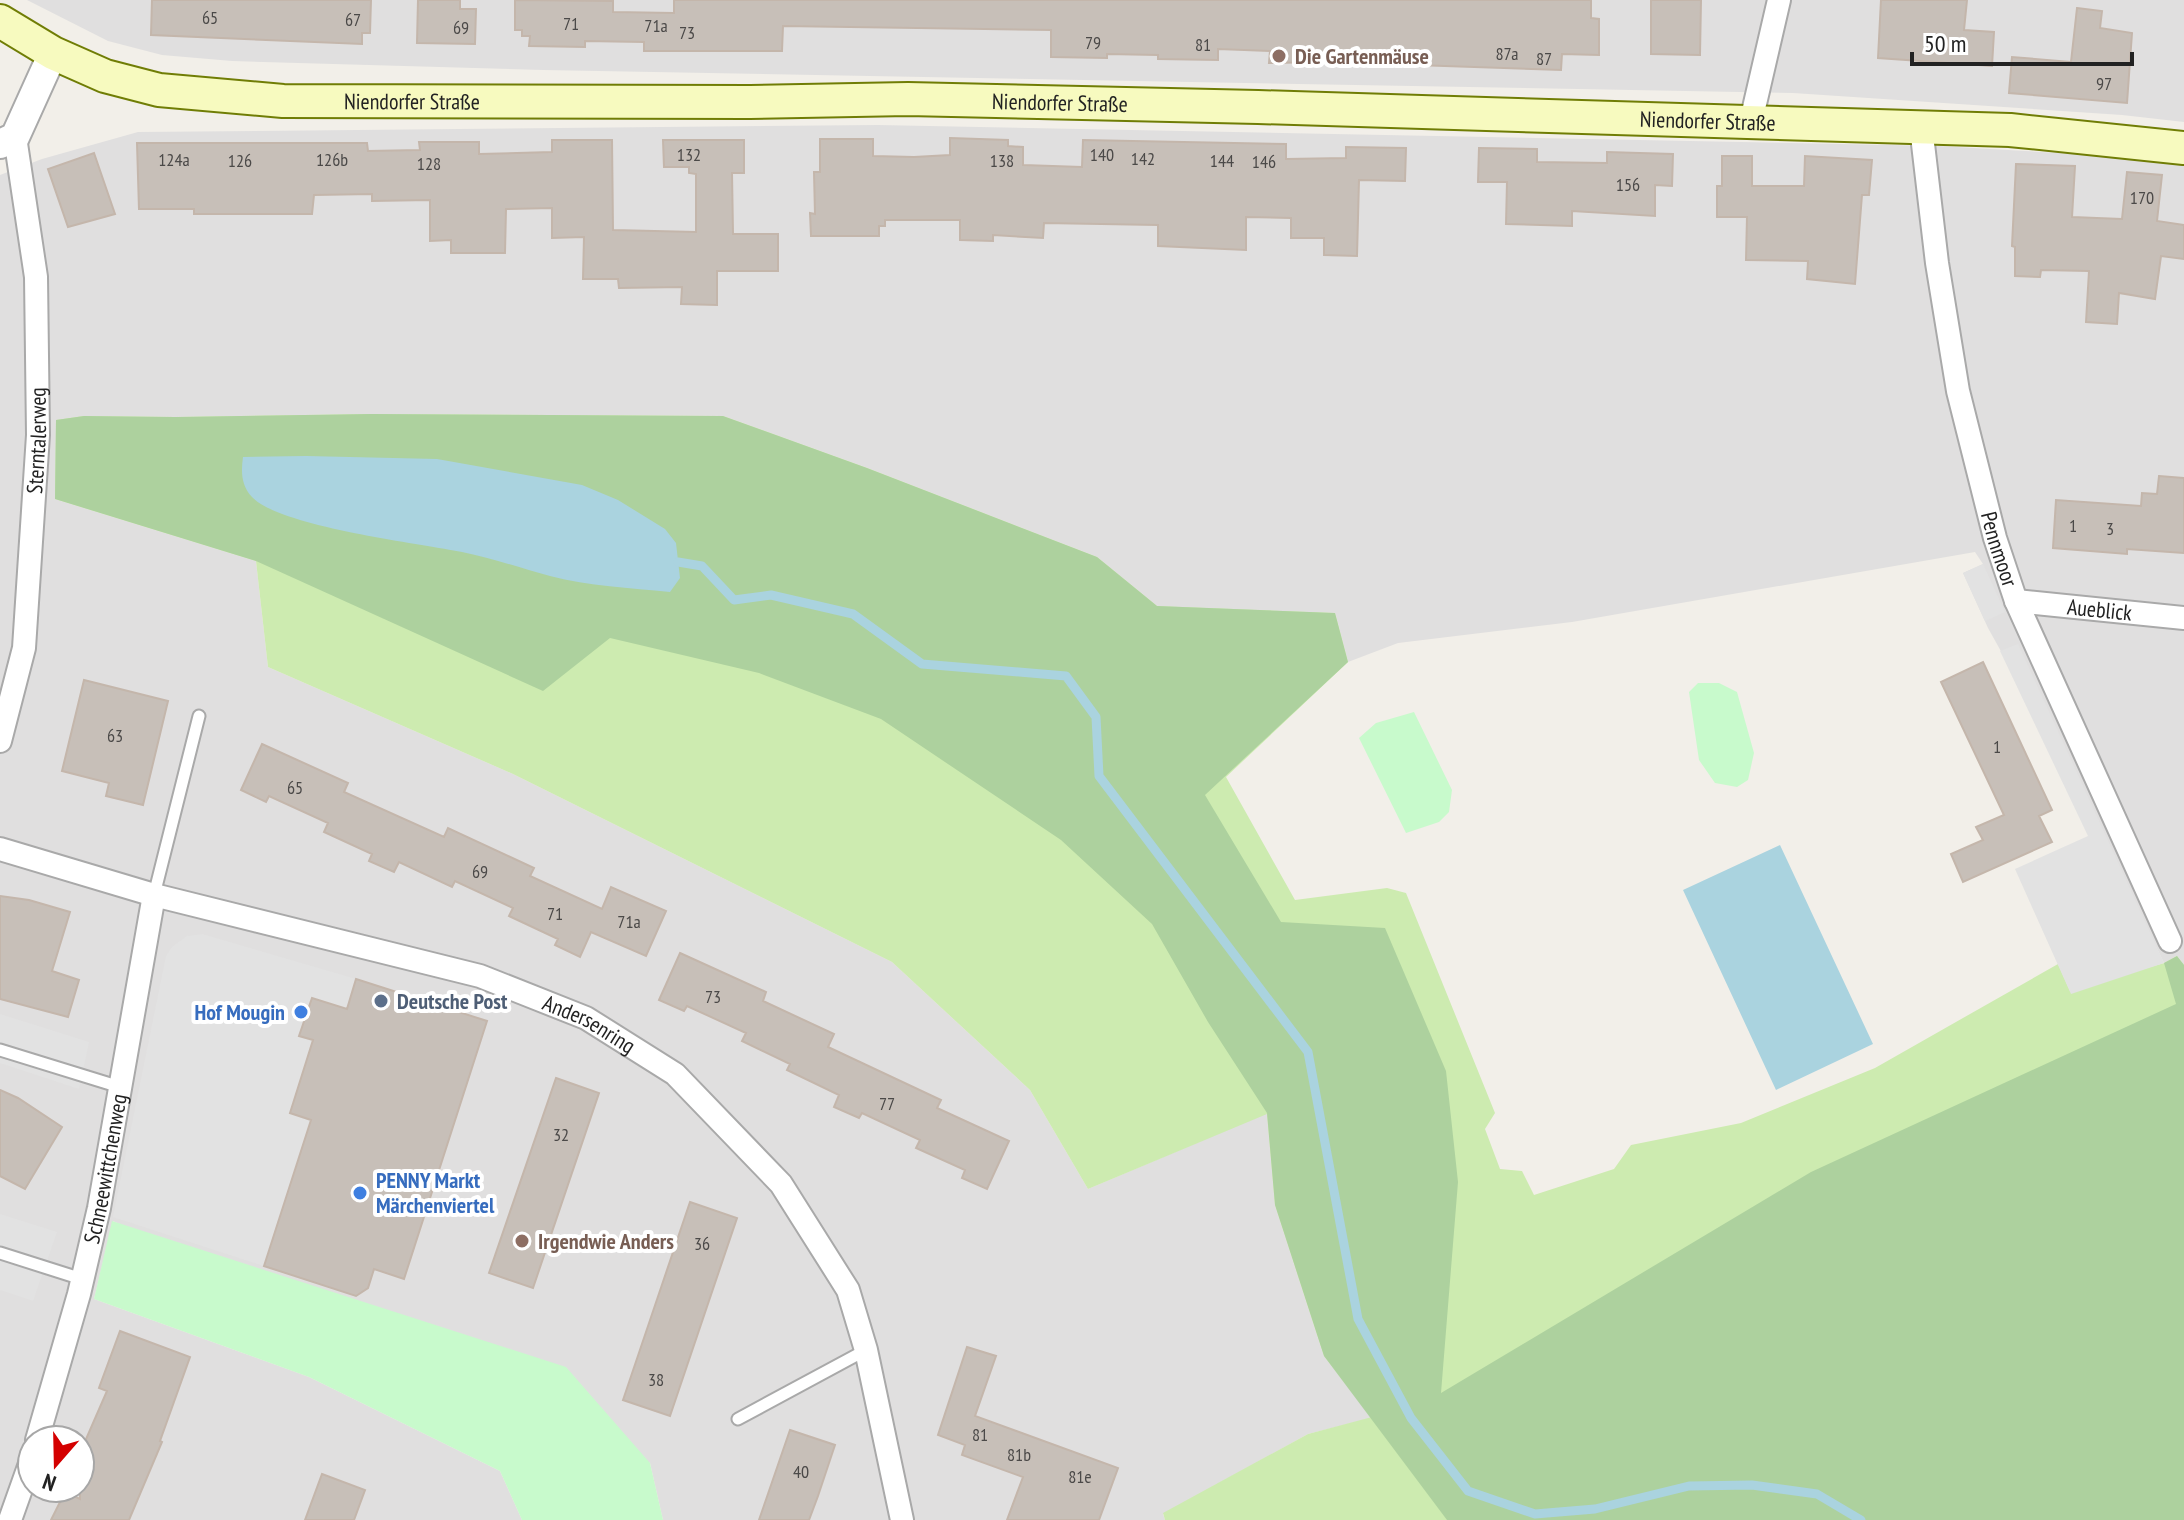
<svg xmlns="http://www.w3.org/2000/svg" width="2184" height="1520" viewBox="0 0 2184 1520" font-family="'PT Sans Narrow',sans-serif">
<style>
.residential{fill:#e0dfdf;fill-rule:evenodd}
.grass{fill:#cdebb0}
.forest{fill:#add19e}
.park{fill:#c8facc}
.parking{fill:#e2e2e2}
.water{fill:#aad3df}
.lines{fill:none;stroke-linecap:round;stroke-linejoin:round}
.stream{stroke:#aad3df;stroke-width:9}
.building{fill:#c7bfb8;stroke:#c4b6ab;stroke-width:2}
.service-casing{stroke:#a9a9a9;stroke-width:15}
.minor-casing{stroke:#a9a9a9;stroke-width:26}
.tertiary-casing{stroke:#a9a9a9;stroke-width:32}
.secondary-casing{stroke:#707d05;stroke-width:36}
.service{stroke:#fff;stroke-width:11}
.minor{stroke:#fff;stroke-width:22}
.tertiary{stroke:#fff;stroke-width:28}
.secondary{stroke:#f7fabf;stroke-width:32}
.education-dot{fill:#8d6e63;stroke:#fff;stroke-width:3}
.service-dot{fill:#5c6f8a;stroke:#fff;stroke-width:3}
.shop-dot{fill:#3f7fe0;stroke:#fff;stroke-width:3}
.labels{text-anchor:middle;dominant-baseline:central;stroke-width:8;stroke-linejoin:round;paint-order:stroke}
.number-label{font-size:18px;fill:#4b4948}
.education-label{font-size:22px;font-weight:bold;fill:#785e54;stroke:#fff;text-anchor:start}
.street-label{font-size:22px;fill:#222;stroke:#fff}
.service-label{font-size:22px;font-weight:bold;fill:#4e5e75;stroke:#fff;text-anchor:start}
.shop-label{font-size:22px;font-weight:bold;fill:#366cbe;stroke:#fff;text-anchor:end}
</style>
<rect width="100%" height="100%" fill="#f2efe9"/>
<path class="residential" d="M 27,0 L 2184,0 L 2184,122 L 2122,115 L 1793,93 L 543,70 L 232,61 L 162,55 L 108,41 Z
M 878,125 L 1939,146 L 2110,156 L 2184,165 L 2184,965 L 2177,956 L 2164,963 L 2091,813 L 1988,628 L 1963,573 L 1983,564 L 1975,552 L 1572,622 L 1398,643 L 1348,662 L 1335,613 L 1157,607 L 1097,557 L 867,468 L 723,416 L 371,414 L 176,417 L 84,416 L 55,499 L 256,561 L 268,667 L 513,774 L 892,962 L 1030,1090 L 1088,1189 L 1267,1113 L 1275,1205 L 1324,1356 L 1372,1418 L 1308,1434 L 1163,1514 L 1165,1520 L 663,1520 L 650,1463 L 113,1221 L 94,1299 L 309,1377 L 500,1471 L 522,1520 L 0,1520 L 0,175 L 42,159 L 138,132 ZM 32,1440 L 80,1440 L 80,1488 L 32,1488 Z"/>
<path class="grass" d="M 371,414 L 723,416 L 867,468 L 1097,557 L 1157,606 L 1335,613 L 1348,662 L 1226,777 L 1295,900 L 1387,888 L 1406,893 L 1495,1113 L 1485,1129 L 1500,1169 L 1522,1171 L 1534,1195 L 1614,1169 L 1631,1145 L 1741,1123 L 1875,1068 L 2058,964 L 2070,991 L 2164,963 L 2177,956 L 2184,965 L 2184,1520 L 1165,1520 L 1163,1513 L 1308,1434 L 1372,1417 L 1324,1356 L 1275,1205 L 1267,1114 L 1088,1189 L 1030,1090 L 892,962 L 513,774 L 268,667 L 256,561 L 55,499 L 56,420 L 84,416 L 176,417 Z"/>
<path class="forest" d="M 371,414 L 723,416 L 867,468 L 1097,557 L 1157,606 L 1335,613 L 1348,662 L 1205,795 L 1281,922 L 1385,928 L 1446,1071 L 1458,1182 L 1441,1393 L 1811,1172 L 2176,1004 L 2164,963 L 2177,956 L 2184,965 L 2184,1520 L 1447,1520 L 1324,1356 L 1275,1205 L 1267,1113 L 1208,1022 L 1152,924 L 1061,840 L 881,719 L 759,673 L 610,638 L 543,691 L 256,561 L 55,499 L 56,420 L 84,416 L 176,417 Z"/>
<path class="park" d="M 1698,683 L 1719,683 L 1737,692 L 1754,753 L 1748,780 L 1737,787 L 1715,783 L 1699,760 L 1689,692 Z
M 1414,712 L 1452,790 L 1449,812 L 1439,822 L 1406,833 L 1359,738 L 1376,723 Z
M 112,1221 L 566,1367 L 650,1463 L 663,1520 L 522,1520 L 500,1471 L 309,1377 L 94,1299 Z"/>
<path class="parking" d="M 1983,564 L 2005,612 L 1985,621 L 1963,573 Z
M 2018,644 L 2164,963 L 2071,994 L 2015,869 L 2088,836 L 2000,651 Z
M 202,934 L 356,979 L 347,1009 L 312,998 L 300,1035 L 313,1040 L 290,1113 L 311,1120 L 264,1266 L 113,1217 L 166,956 L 172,947 L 187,936 Z
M 0,1014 L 89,1042 L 79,1089 L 0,1063 Z
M 0,1214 L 57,1232 L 33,1301 L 0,1290 Z"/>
<path class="water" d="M 306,456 L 437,459 L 582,485 L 618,500 L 665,529 L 676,543 L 680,578 L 670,592 C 630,588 589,586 550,576 C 520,568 492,558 462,552 C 417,543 281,527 252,497 C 241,485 241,472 243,457 Z
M 1780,845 L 1873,1044 L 1776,1090 L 1683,890 Z"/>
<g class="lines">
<path class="stream" d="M 678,562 L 702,566 L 734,600 L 771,595 L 853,614 L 922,664 L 1066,676 L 1096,717 L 1099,776 L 1308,1052 L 1358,1319 L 1411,1418 L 1468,1491 L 1535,1514 L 1595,1509 L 1689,1486 L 1752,1485 L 1817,1494 L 1861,1520"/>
</g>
<path class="building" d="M 152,0 L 371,0 L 370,33 L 362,33 L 362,44 L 151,35 Z
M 418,0 L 460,0 L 460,9 L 476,9 L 475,44 L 417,43 Z
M 515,0 L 613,1 L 613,12 L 674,13 L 674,0 L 1591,0 L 1591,18 L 1599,19 L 1599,55 L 1562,54 L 1561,70 L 1326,62 L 1269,63 L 1270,51 L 1218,49 L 1218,60 L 1158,59 L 1158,55 L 1107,54 L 1107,58 L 1051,57 L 1051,30 L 783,26 L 782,51 L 644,51 L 644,42 L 585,41 L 585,47 L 529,46 L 530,36 L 522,36 L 522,30 L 515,30 Z
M 1651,0 L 1701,0 L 1700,55 L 1651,54 Z
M 1881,0 L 1967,0 L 1964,30 L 1994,32 L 1992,66 L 1878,58 Z
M 2077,8 L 2102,11 L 2100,28 L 2132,33 L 2127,103 L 2009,93 L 2012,57 L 2071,62 Z
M 950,138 L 1008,140 L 1008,146 L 1023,147 L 1023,165 L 1082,167 L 1083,140 L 1286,144 L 1286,159 L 1346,158 L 1346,147 L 1406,148 L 1405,181 L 1359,180 L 1357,256 L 1324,255 L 1324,238 L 1291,238 L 1291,218 L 1246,217 L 1246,250 L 1158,246 L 1158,225 L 1044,223 L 1043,238 L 993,235 L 993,241 L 960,240 L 960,220 L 885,220 L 885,226 L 879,226 L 879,236 L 811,236 L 810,213 L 815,214 L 814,172 L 820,172 L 820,139 L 873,139 L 873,156 L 914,157 L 950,155 Z
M 552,140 L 612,140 L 613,230 L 696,232 L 696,174 L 689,173 L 689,167 L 664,167 L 663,140 L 744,140 L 744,173 L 732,173 L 733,234 L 778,234 L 778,271 L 717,271 L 717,305 L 681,304 L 682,287 L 619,288 L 618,279 L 583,279 L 584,237 L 552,238 L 552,208 L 506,209 L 505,253 L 451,253 L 451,240 L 430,241 L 430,200 L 372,201 L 372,194 L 314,195 L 312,214 L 194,214 L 194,209 L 139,209 L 137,143 L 367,143 L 368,151 L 420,150 L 419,142 L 479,142 L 479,154 L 552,152 Z
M 1479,148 L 1537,149 L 1537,162 L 1607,163 L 1607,152 L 1673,154 L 1672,186 L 1655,185 L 1655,216 L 1572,211 L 1572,226 L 1506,224 L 1507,182 L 1478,182 Z
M 94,153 L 115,214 L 68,227 L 48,169 Z
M 1722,156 L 1752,156 L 1752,186 L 1804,186 L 1805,156 L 1872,160 L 1869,195 L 1862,195 L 1855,284 L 1807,279 L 1808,261 L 1746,260 L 1747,217 L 1717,217 L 1717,186 L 1722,186 Z
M 2016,164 L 2075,166 L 2072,217 L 2122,219 L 2127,172 L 2162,175 L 2157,221 L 2184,225 L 2184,259 L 2161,256 L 2155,299 L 2119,293 L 2117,324 L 2086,322 L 2089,271 L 2041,270 L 2040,277 L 2015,276 L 2015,247 L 2012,246 Z
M 2159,476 L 2184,478 L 2184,553 L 2127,549 L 2127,554 L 2053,548 L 2056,500 L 2141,506 L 2142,493 L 2157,494 Z
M 1983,662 L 2052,810 L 2039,816 L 2052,842 L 1963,882 L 1951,854 L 1983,840 L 1976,827 L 2004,815 L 1941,682 Z
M 84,680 L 168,701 L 143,805 L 106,796 L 109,783 L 62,771 Z
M 262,744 L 348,783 L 344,792 L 444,837 L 448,828 L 534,868 L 530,876 L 602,909 L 611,887 L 666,911 L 646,956 L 591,932 L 580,957 L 555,945 L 558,939 L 509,916 L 513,908 L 455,881 L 452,887 L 399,862 L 394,872 L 369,861 L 372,854 L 324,832 L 328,823 L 269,796 L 266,802 L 241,790 Z
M 0,896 L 29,900 L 70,912 L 52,971 L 79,980 L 68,1017 L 0,999 Z
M 680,953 L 766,992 L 763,1001 L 834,1034 L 828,1047 L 941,1100 L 937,1108 L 1009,1141 L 987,1189 L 962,1178 L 965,1170 L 916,1148 L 920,1140 L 862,1113 L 859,1118 L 834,1107 L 839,1095 L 787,1070 L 790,1064 L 742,1041 L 746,1033 L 687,1006 L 684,1011 L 659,1000 Z
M 356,979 L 487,1021 L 404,1279 L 374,1269 L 368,1288 L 356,1296 L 264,1266 L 311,1120 L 290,1113 L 313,1040 L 299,1036 L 312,998 L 347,1009 Z
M 556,1078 L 599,1093 L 533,1288 L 489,1273 Z
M 0,1090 L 18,1098 L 62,1127 L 25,1189 L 0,1176 Z
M 690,1202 L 737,1218 L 670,1416 L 623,1400 Z
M 120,1331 L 190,1357 L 160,1441 L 162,1442 L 129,1520 L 51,1520 L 65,1492 L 80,1499 L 80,1453 L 107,1391 L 99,1388 Z
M 967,1347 L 996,1356 L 975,1416 L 1118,1468 L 1099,1520 L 1007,1520 L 1023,1477 L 962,1455 L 965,1445 L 938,1435 Z
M 790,1430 L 835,1445 L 818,1496 L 809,1520 L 759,1520 Z
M 322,1474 L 365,1490 L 354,1520 L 305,1520 Z"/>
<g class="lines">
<g class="service-casing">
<path id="service" d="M 154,895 L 199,716
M 0,1050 L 120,1087
M 0,1253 L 82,1279
M 738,1419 L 866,1350"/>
</g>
<g class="minor-casing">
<g id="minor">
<path d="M 1751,121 L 1779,0"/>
<path id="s1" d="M 1921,127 L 1937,263 L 1958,391 L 1995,538 L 2016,601 L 2170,941"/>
<path id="s2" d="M 2016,601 L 2184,618"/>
<path id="s3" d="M 0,741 L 24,648 L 38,435 L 36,277 L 15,137"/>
<path id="s4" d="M 0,849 L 154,895 L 480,976 L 586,1018 L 675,1074 L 781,1184 L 848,1290 L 866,1350 L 902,1520"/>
<path id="s5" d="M 37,1440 L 79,1294 L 99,1208 L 154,895"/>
<path d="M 10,1520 L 32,1458"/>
</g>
</g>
<g class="tertiary-casing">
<path id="tertiary" d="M 0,144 L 15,137 L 53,53"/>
</g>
<g class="secondary-casing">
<g id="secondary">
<path id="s6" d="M 0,21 L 53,53 L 105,76 L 159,90 L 283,101 L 750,102 L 908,99 L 1258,107 L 2010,130 L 2184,148"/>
</g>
</g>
<use href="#service" class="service"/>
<use href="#minor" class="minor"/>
<use href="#tertiary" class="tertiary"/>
<use href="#secondary" class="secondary"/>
</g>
<g class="education-dot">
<circle cx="1279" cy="56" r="8"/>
<circle cx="522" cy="1241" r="8"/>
</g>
<circle class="service-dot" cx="381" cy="1001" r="8"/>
<g class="shop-dot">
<circle cx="301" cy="1012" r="8"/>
<circle cx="360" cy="1193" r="8"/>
</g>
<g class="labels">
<g class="number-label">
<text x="210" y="17">65</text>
<text x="353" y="19">67</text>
<text x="571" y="23">71</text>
<text x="656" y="25">71a</text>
<text x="461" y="27">69</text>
<text x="687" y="32">73</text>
<text x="1093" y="42">79</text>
<text x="1203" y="44">81</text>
<text x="1507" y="53">87a</text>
<text x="1544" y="58">87</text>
<text x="2104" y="83">97</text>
<text x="689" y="154">132</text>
<text x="1102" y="154">140</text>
<text x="1143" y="158">142</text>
<text x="174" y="159">124a</text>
<text x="332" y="159">126b</text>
<text x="240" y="160">126</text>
<text x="1002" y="160">138</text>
<text x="1222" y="160">144</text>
<text x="1264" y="161">146</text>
<text x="429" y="163">128</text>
<text x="1628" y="184">156</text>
<text x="2142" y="197">170</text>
<text x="2073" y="525">1</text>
<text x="2110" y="528">3</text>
<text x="115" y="735">63</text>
<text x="1997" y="746">1</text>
<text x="295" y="787">65</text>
<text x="480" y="871">69</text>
<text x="555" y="913">71</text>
<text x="629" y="921">71a</text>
<text x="713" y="996">73</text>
<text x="887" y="1103">77</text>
<text x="561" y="1134">32</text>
<text x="702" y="1243">36</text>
<text x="656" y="1379">38</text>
<text x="980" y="1434">81</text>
<text x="1019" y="1454">81b</text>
<text x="801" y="1471">40</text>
<text x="1080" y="1476">81e</text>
</g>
<g class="education-label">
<text x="1295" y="56">Die Gartenmäuse</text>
<text x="538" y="1241">Irgendwie Anders</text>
</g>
<g class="street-label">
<text stroke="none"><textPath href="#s6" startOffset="428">Niendorfer Straße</textPath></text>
<text stroke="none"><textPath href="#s6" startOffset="1076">Niendorfer Straße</textPath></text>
<text stroke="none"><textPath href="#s6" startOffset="1724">Niendorfer Straße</textPath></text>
<text stroke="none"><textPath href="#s3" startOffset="304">Sterntalerweg</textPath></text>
<text stroke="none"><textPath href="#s1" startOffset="430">Pennmoor</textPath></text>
<text stroke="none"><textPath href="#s2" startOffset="84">Aueblick</textPath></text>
<text stroke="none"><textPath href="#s4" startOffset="616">Andersenring</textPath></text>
<text stroke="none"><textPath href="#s5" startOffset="280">Schneewittchenweg</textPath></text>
</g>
<g class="service-label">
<text x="397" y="1001">Deutsche Post</text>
</g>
<g class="shop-label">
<text x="285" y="1012">Hof Mougin</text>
<text x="376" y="1180" text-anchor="start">PENNY Markt<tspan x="376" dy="25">Märchenviertel</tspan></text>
</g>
</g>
<g transform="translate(56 1464) rotate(200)"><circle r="38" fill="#ffffff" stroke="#a7a7a7" stroke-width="2"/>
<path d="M0-6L14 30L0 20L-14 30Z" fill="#d40000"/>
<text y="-12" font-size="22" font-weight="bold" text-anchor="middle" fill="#222222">N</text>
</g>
<path d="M1912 52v12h220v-12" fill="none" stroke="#222222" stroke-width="4"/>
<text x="1924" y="52" font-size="24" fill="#222222" stroke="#ffffff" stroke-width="6" paint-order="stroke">50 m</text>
</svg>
